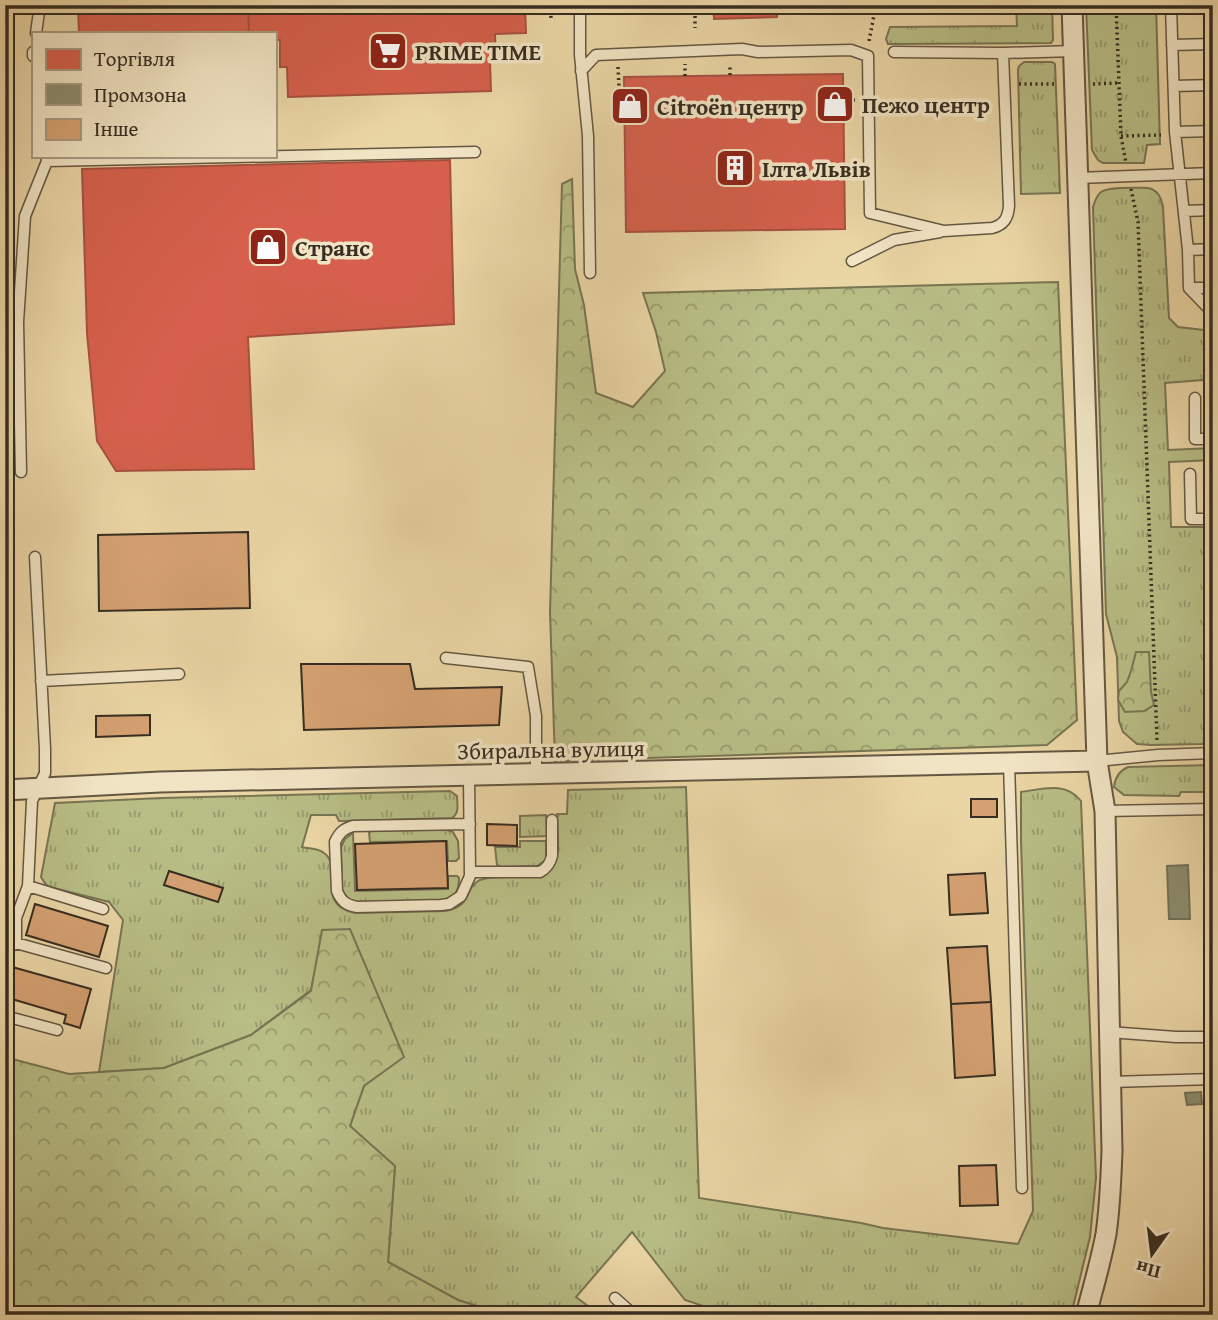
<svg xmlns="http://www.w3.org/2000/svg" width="1218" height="1320" viewBox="0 0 1218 1320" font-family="'Gentium Book Plus',serif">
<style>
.grass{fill:url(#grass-tufts);stroke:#787553;stroke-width:2}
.forest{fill:url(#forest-crowns);stroke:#787553;stroke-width:2}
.shops{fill:#d6604d;stroke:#a65140;stroke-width:2}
.industry{fill:#8c8c6e;stroke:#727057;stroke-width:2}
.building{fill:#d5a172;stroke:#372d21;stroke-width:2}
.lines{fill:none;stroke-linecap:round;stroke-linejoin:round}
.lane-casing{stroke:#645742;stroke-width:13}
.street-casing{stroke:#645742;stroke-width:23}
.path{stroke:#372d21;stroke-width:3.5;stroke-dasharray:2 3.5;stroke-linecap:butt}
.lane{stroke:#f1e4c4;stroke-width:10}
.street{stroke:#f1e4c4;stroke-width:19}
.labels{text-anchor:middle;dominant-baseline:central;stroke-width:7;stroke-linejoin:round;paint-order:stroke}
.poi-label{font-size:23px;font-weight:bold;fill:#372d21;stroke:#f1e4c4;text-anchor:start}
.street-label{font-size:23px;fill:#372d21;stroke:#f1e4c4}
</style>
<defs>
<pattern id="grass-tufts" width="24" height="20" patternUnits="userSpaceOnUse" patternTransform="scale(1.75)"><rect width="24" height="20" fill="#b8bd85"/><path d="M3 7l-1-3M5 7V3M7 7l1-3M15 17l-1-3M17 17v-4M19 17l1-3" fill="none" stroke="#969a6c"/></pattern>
<pattern id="forest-crowns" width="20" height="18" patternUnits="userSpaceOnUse" patternTransform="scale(1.75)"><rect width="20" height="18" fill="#b8bd85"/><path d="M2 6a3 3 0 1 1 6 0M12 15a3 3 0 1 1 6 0" fill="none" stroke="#969a6c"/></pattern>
</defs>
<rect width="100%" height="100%" fill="#ead5a5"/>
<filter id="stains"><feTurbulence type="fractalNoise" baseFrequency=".00286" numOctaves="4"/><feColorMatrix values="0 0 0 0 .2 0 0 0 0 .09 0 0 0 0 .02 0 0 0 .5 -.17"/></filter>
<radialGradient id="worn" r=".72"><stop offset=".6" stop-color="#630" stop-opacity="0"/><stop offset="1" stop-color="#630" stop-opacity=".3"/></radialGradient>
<path class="grass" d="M 1016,5 L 1052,5 L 1053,40 L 1051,43 L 893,44 L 888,44 L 886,39 L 890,27 L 1017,26 Z
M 1086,5 L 1156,5 L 1160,144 L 1147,145 L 1144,163 L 1103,163 L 1098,160 L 1092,150 Z
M 1024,62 L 1052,62 L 1055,64 L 1060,193 L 1021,194 L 1018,70 L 1019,66 Z
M 1148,188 C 1158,190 1161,197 1163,207 L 1169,318 L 1178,327 L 1204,330 L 1213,340 L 1213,423 L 1208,381 L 1203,380 L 1165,383 L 1168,450 L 1213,448 L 1213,460 L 1169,462 L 1171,527 L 1213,527 L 1213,740 L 1202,744 L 1150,745 L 1137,744 L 1123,732 L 1119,721 L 1117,657 L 1106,614 L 1093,207 C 1095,202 1096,196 1101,192 C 1110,186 1137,188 1148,188 Z
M 1213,765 L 1213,792 L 1181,792 L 1179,796 L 1124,795 L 1114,787 C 1115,777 1119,771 1128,767 Z
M 686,787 L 699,1198 L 861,1223 L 883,1228 L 1018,1244 L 1033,1211 L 1021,841 L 1021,792 C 1043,789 1066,781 1081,801 L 1096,1178 L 1090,1237 L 1071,1315 L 730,1315 L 685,1300 L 632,1232 L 576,1297 L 600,1315 L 505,1315 L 458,1300 L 388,1262 L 395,1167 L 350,1126 L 364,1086 L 323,930 L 311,990 L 251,1035 L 164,1068 L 99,1072 L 123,920 L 109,902 L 50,887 L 46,885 L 41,877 L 55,803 L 161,798 L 450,791 L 457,796 C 457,804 460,813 452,818 L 342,821 L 339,821 L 336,815 L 311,815 L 302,847 C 309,849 318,848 324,853 C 344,867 314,905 355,913 L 446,911 C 473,905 463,891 478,881 C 488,875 528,877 541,877 C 565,865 557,837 557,814 L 567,814 L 568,790 Z
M 546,815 L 547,836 L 520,837 L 520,816 Z
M 444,829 L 453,832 L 458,841 L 459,858 L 456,861 L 448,861 L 447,841 L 370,842 L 369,833 L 371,831 Z
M 353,833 L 355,891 L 448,889 L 448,876 L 457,876 L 459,878 C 459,891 456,896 444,900 L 358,902 L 348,899 L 342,890 L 341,847 L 345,839 Z
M 520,841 L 546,841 L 546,860 L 537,866 L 502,867 L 497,865 L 495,847 L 520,847 Z"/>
<path class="forest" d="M 572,179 L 575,269 L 584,305 L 596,393 L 633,407 L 665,371 L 656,332 L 643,293 L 1058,282 L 1077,720 L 1047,745 L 555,761 L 550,612 L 562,184 Z
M 1136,652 L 1149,652 L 1151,692 L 1154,705 L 1144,711 L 1125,712 L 1118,700 L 1119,691 L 1127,682 L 1131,671 Z
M 350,929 L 404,1057 L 364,1086 L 350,1126 L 395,1166 L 388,1262 L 458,1300 L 505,1315 L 5,1315 L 5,1057 L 69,1074 L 164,1068 L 251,1035 L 311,991 L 322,930 Z"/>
<path class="shops" d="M 199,5 L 248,5 L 249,33 L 79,33 L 78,9 Z
M 248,5 L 525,5 L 526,33 L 495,34 L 496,61 L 490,61 L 491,91 L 288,97 L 287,67 L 280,67 L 280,40 L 275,40 L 275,33 L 249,33 Z
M 713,5 L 777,5 L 777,17 L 714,19 Z
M 843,74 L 845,229 L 626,232 L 624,77 Z
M 450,160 L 454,324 L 248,337 L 254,469 L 116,471 L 97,441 L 87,333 L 82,169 Z"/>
<path class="industry" d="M 1188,865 L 1190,919 L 1169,919 L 1167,866 Z
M 1201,1092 L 1202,1104 L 1187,1105 L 1185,1093 Z"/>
<path class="building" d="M 248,532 L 250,608 L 99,611 L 98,535 Z
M 301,664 L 410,664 L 415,689 L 502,687 L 499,725 L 304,730 Z
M 150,715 L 150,735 L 96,737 L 96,716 Z
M 971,799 L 997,799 L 997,817 L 971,817 Z
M 487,824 L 517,825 L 517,846 L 487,845 Z
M 446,841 L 448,888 L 357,890 L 355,844 Z
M 169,871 L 223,888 L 218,902 L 164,885 Z
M 985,873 L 988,913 L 950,915 L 948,875 Z
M 35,904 L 108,926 L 99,957 L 26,935 Z
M 987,946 L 991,1002 L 951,1004 L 947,948 Z
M 5,965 L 91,989 L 80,1028 L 64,1023 L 66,1015 L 5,997 Z
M 991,1002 L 995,1075 L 955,1078 L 951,1004 Z
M 996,1165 L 998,1205 L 960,1206 L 959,1166 Z"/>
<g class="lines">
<g class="lane-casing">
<path id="lane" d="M 580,5 L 580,55 L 588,136 L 590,273
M 1185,5 L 1171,6 L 1175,132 L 1188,250 L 1189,288 L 1213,313
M 36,33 L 40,5
M 1172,45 L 1213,44
M 33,52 L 33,56
M 894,52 L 1003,53
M 581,71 L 596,55 L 742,49 L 758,52 L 851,50 L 868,56 L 870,213 L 944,231 L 992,228 C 1004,225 1008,218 1009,206 L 1003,53 L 1074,51
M 1174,86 L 1213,85
M 1175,132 L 1213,131
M 46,156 L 47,161 L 475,152
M 1077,178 L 1213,173
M 1184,211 L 1213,210
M 1188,250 L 1213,249
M 852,261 L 894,240 L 940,232
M 1189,288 L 1213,288
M 1195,398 L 1195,439 L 1213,439
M 21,472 L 18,322 L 25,216 L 47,161
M 1190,474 L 1191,519 L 1213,519
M 446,658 L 528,667 L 536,716 L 536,774
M 41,681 L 179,674
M 1097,761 L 1158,755 L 1213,753
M 1009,763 L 1022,1188
M 469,775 L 470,876 L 461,896 L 449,904 L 441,905 L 357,907 C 346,905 341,901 337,891 L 335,842 C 339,833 343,829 353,826 L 470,824
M 1105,811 L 1213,809
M 470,872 L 540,872 C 547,868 550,864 552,856 L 552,820
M 28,886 L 103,909
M 16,943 L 106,968
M 5,950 L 16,943 L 16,918 L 28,886 L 32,801 L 45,773 L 45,749 L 35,557
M 5,1016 L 57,1030
M 1109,1032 L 1176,1037 L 1213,1037
M 1110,1082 L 1213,1079
M 615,1298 L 634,1315"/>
</g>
<g class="street-casing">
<path id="street" d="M 1072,5 L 1097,761 L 1105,811 L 1112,1151 C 1111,1178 1110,1207 1106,1234 C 1101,1261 1093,1288 1086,1315
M 5,790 L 160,782 L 1097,761"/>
</g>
<path class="path" d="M 550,5 L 551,18
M 695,5 L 695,28
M 1116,5 L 1121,136 L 1126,163
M 869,41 L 876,5
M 618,67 L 620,105 L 624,106
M 730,75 L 730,64
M 685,76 L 685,64
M 1019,84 L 1055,84
M 1093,84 L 1118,83
M 843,101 L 855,100
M 1121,136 L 1161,135
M 1131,189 L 1138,222 L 1157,740"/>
<use href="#lane" class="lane"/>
<use href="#street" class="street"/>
</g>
<defs>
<g id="supermarket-square" transform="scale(2.0125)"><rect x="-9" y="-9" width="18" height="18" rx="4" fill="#8f2418" stroke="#f1e4c4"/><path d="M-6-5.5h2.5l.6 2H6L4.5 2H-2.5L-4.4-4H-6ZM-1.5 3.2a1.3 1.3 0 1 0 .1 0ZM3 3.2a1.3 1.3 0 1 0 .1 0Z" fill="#fff"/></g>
<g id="shop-square" transform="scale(2.0125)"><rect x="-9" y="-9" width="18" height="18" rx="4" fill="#8f2418" stroke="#f1e4c4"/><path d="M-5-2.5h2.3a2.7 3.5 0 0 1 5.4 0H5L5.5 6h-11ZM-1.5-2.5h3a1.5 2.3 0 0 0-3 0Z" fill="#fff"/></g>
<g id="building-square" transform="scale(2.0125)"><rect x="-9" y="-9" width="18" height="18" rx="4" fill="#8f2418" stroke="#f1e4c4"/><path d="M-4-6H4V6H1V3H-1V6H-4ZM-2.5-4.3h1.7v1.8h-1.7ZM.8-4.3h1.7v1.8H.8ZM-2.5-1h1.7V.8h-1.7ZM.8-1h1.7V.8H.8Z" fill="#fff"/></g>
</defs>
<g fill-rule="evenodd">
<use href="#supermarket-square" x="388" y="51"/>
<use href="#shop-square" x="835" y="104"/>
<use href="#shop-square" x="630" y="106"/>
<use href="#building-square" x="735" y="168"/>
<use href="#shop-square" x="268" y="247"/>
</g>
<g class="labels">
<g class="poi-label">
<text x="415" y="51">PRIME TIME</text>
<text x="862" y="104">Пежо центр</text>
<text x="657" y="106">Citroën центр</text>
<text x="762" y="168">Ілта Львів</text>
<text x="295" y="247">Странс</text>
</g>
<g class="street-label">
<text transform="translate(551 749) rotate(-1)">Збиральна вулиця</text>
</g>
</g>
<rect width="1218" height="1320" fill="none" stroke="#ead5a5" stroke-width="28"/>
<rect x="7" y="7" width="1204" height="1306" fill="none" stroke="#372d21" stroke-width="3.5"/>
<rect x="14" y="14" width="1190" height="1292" fill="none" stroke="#372d21" stroke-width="2"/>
<rect x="32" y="32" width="245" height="126" fill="#f1e4c4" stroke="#a79b83" stroke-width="2"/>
<rect x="46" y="49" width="35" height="21" fill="#d6604d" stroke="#a79b83" stroke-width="2"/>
<text x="94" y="66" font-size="21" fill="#372d21">Торгівля</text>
<rect x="46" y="84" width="35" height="21" fill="#8c8c6e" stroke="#a79b83" stroke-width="2"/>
<text x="94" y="102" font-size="21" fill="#372d21">Промзона</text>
<rect x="46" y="119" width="35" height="21" fill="#d5a172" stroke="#a79b83" stroke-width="2"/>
<text x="94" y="136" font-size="21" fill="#372d21">Інше</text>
<g transform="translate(1152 1254) rotate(194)" stroke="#f1e4c4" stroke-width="5" paint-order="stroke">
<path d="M0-5L12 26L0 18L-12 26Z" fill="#372d21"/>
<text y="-10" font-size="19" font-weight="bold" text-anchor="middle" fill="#372d21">Пн</text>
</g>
<rect width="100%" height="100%" filter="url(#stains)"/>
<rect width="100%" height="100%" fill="url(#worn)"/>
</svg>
